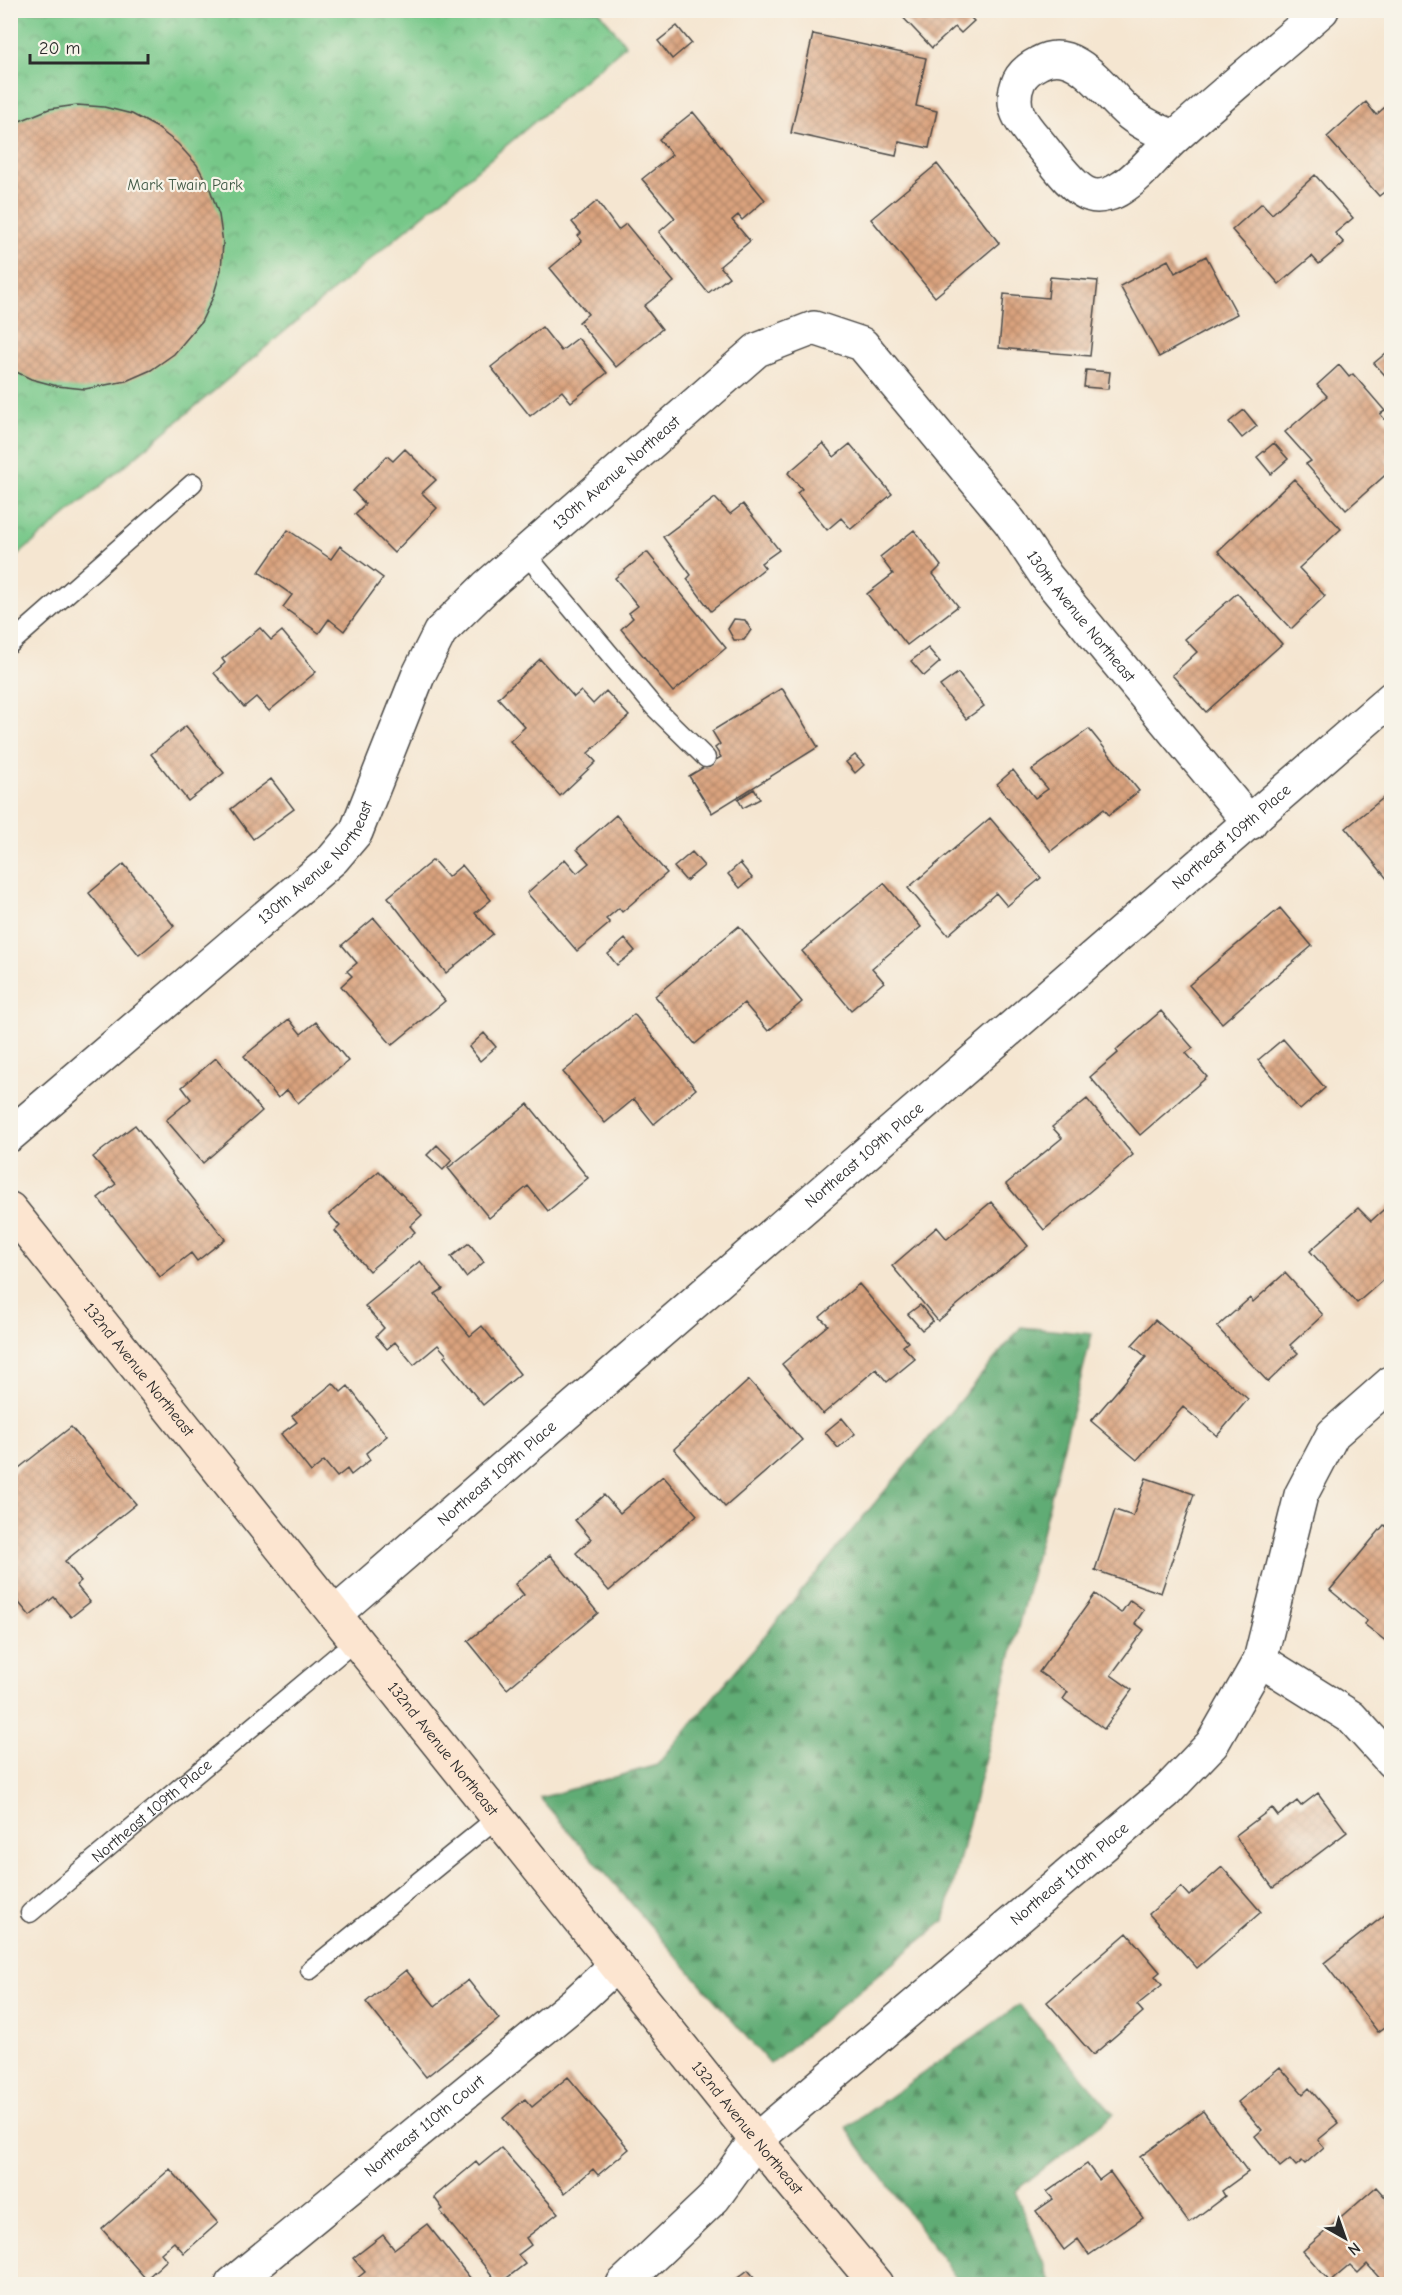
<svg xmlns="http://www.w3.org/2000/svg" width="1402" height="2295" viewBox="0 0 1402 2295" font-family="'Comic Neue',sans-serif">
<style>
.forest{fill:url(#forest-firs);stroke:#466c50;stroke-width:1.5}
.park{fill:url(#park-crowns);stroke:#50795a;stroke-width:1.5}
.building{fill:url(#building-cross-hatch)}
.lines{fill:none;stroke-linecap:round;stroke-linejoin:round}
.lane-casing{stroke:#494744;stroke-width:21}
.street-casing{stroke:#494744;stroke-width:36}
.secondary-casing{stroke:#494744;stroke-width:36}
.lane{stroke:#fff;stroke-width:18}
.street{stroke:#fff;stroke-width:33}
.secondary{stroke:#fce5d0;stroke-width:33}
.labels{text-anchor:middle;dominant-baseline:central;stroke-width:4.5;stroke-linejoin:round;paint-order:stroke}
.park-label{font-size:16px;fill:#425a47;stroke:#f7f3e8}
.street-label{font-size:16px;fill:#2b2b2b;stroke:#f7f3e8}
</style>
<defs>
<pattern id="forest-firs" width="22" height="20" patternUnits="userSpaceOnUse" patternTransform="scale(1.5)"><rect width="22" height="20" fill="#60ac74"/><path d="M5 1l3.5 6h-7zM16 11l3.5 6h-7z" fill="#4f8c5f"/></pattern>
<pattern id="park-crowns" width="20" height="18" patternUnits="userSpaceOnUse" patternTransform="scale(1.5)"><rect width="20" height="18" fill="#76c788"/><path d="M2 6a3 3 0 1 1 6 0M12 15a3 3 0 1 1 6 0" fill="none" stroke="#61a26f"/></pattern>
<pattern id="building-cross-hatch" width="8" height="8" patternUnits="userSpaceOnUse" patternTransform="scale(1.5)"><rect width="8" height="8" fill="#daa37e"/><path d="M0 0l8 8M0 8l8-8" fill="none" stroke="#b18567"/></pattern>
</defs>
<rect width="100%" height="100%" fill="#f7f3e8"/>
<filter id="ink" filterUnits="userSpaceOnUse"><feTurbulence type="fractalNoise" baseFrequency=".0167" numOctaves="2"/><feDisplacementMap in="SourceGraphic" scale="12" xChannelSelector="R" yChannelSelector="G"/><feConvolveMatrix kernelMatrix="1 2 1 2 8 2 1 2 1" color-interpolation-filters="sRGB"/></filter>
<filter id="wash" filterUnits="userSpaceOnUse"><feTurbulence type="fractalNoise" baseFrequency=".008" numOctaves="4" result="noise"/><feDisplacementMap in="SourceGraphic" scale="24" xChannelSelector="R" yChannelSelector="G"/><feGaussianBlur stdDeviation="1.35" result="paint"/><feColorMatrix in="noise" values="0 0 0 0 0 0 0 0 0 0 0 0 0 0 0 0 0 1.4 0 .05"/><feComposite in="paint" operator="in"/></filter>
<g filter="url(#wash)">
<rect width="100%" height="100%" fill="#f5e6d1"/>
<path class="forest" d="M 1021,1327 L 1092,1334 L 944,1921 L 770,2064 L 540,1798 L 657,1765 Z
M 1019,2005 L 1114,2114 L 1015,2191 L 1052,2284 L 961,2284 L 846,2128 Z"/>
<path class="park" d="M 11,11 L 599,11 L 626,45 L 11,561 Z"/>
<g id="blocks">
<path class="building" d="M 896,10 L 973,10 L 968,15 L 974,21 L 961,33 L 955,27 L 932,48 Z
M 677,26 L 691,43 L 672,59 L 658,41 Z
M 813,34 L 926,58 L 916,106 L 937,111 L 929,148 L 899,142 L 896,156 L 791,133 Z
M 1392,101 L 1392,186 L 1379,196 L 1327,137 L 1366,102 L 1376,115 Z
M 77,105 L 104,107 L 132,114 L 156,127 L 178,144 L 197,165 L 210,189 L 219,215 L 223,243 L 221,270 L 213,297 L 201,322 L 174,354 L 151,370 L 126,381 L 85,389 L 57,386 L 31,379 L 10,369 L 10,125 L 49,109 Z
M 693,112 L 765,200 L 742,220 L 738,215 L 732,220 L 750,241 L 720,266 L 729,277 L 708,293 L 659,232 L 675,218 L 642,179 L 672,155 L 659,139 Z
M 937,164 L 999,243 L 935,297 L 871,219 Z
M 1315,175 L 1353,218 L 1335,233 L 1344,243 L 1319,264 L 1312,256 L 1279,284 L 1232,230 L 1262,203 L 1272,214 Z
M 597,201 L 618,230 L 626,224 L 674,282 L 644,306 L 662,329 L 616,367 L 579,322 L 588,314 L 550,268 L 582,241 L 578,236 L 581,233 L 572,222 Z
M 1206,256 L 1237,314 L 1159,357 L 1120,286 L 1168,260 L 1175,273 Z
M 1050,277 L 1098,281 L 1090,356 L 999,348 L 1004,294 L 1048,298 Z
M 542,327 L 561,351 L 578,338 L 607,373 L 571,402 L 562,391 L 530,416 L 491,367 Z
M 1392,348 L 1392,383 L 1374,363 Z
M 1339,365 L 1349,377 L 1353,374 L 1385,411 L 1380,414 L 1392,427 L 1392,455 L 1386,460 L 1392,469 L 1346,510 L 1306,464 L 1311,461 L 1285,432 L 1327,396 L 1317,385 Z
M 1086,370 L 1110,372 L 1108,389 L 1084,387 Z
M 1244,410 L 1257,426 L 1242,438 L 1229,422 Z
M 823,443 L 834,457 L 850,444 L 892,494 L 851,529 L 841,518 L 827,530 L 797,493 L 802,489 L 788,473 Z
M 1274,443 L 1288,459 L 1271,474 L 1257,457 Z
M 405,449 L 436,480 L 422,493 L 437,508 L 394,553 L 355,514 L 365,504 L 353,491 L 387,456 L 393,461 Z
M 1294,479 L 1341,529 L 1299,568 L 1325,596 L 1291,629 L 1218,551 Z
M 715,498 L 730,514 L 743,504 L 779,550 L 761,563 L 765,568 L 711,611 L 687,579 L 691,575 L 663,537 Z
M 288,530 L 331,559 L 340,546 L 383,578 L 344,631 L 329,619 L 319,633 L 283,607 L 292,595 L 259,572 Z
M 914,530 L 941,566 L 933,574 L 958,606 L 907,645 L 867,594 L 893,574 L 880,557 Z
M 647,552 L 726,648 L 673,692 L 621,629 L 633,618 L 629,613 L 638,606 L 615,578 Z
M 1237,593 L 1282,644 L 1206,712 L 1172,675 L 1197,652 L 1185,639 Z
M 734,619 L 745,620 L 751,630 L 744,640 L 734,640 L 728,629 Z
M 260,628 L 271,640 L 282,631 L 316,672 L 269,711 L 256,697 L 244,707 L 214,673 L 225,663 L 222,659 Z
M 928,648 L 940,662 L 924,676 L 911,661 Z
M 540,659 L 574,697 L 581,691 L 593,704 L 606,691 L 629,716 L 588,753 L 596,762 L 560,796 L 510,741 L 525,727 L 498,698 Z
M 958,673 L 984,706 L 966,719 L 940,686 Z
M 782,688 L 818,747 L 712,813 L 689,776 L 721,757 L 715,748 L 720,744 L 712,731 Z
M 186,726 L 224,773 L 188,801 L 151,754 Z
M 1089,729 L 1139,791 L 1109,815 L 1104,809 L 1051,851 L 997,784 L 1013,770 L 1035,798 L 1048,789 L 1032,770 Z
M 855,755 L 864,765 L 855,773 L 846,762 Z
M 271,779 L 294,809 L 253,839 L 231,809 Z
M 754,789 L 760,799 L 743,808 L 738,799 Z
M 1392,791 L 1392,885 L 1346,828 Z
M 616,815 L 667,873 L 622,912 L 619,908 L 606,919 L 610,923 L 577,951 L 527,893 L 565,859 L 577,873 L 589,863 L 577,849 Z
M 990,818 L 1041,878 L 1007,906 L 996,893 L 948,935 L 908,888 Z
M 692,852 L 704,866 L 686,881 L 674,867 Z
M 433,860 L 448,877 L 462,865 L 491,900 L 475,913 L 493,934 L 446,973 L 388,897 Z
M 740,863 L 752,878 L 740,888 L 728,874 Z
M 124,864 L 174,926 L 139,955 L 89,893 Z
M 884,883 L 921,927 L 872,968 L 884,982 L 851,1010 L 802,951 Z
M 1280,908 L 1312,946 L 1222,1023 L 1189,985 Z
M 374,918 L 445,1001 L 392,1045 L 341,986 L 352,976 L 347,971 L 357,963 L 342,945 Z
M 739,926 L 802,1002 L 768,1031 L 744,1003 L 695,1044 L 655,996 Z
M 625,939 L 635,951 L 617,965 L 608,954 Z
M 1161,1011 L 1193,1048 L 1186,1053 L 1207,1077 L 1140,1135 L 1090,1077 L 1118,1053 L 1116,1050 Z
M 634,1014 L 696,1089 L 654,1124 L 634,1099 L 605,1123 L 563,1072 Z
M 289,1019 L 301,1034 L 316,1022 L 348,1061 L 298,1103 L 287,1090 L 278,1098 L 244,1056 Z
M 484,1033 L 496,1047 L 480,1061 L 469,1047 Z
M 1283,1039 L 1325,1088 L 1300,1110 L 1258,1060 Z
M 216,1058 L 262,1111 L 203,1163 L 166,1120 L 191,1099 L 182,1087 Z
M 1087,1099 L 1133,1155 L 1044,1230 L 1006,1184 L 1062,1138 L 1052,1127 Z
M 528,1104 L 588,1178 L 548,1211 L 528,1186 L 489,1218 L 448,1168 Z
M 135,1125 L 225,1239 L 197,1261 L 191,1253 L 160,1277 L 98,1198 L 116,1184 L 93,1157 Z
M 437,1145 L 452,1160 L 443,1170 L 427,1155 Z
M 379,1171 L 422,1215 L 410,1226 L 415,1232 L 369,1271 L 335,1231 L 340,1226 L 329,1214 Z
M 991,1202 L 1028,1246 L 938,1321 L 892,1266 L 937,1227 L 947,1239 Z
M 1392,1202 L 1392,1272 L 1357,1303 L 1310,1251 L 1358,1208 L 1371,1221 Z
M 469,1243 L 484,1262 L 466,1277 L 451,1257 Z
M 420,1261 L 443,1289 L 435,1294 L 470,1336 L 482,1326 L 520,1374 L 483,1405 L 444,1357 L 447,1355 L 438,1345 L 414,1365 L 395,1342 L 387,1349 L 376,1336 L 384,1328 L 365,1306 Z
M 1285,1273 L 1323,1315 L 1290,1345 L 1298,1353 L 1268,1382 L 1217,1327 L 1250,1298 L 1253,1302 Z
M 859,1284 L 908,1342 L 903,1346 L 915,1359 L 887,1382 L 876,1369 L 823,1414 L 782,1364 L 828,1325 L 820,1317 Z
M 920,1305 L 933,1321 L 922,1330 L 908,1314 Z
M 1155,1320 L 1248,1399 L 1217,1436 L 1183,1407 L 1137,1460 L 1091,1421 L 1146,1357 L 1132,1345 Z
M 749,1380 L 802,1440 L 725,1507 L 674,1449 Z
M 333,1383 L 341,1392 L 348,1386 L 387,1436 L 366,1453 L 370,1460 L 351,1475 L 347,1469 L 337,1477 L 324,1461 L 311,1472 L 281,1434 L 297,1422 L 292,1416 Z
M 842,1418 L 855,1434 L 838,1448 L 825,1432 Z
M 71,1427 L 136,1504 L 65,1561 L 81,1581 L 76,1585 L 90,1602 L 71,1617 L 54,1597 L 30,1616 L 10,1592 L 10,1475 Z
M 663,1476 L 697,1515 L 609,1591 L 576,1553 L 591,1539 L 575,1520 L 604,1495 L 620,1513 Z
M 1146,1478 L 1194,1494 L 1161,1593 L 1095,1570 L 1115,1510 L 1133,1516 Z
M 1384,1525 L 1392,1531 L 1392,1646 L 1364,1624 L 1367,1621 L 1330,1590 Z
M 550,1555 L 598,1613 L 507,1689 L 468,1641 L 524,1595 L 515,1584 Z
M 1095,1594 L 1121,1613 L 1130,1600 L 1144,1610 L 1135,1623 L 1144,1630 L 1111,1675 L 1132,1690 L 1104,1729 L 1063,1699 L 1068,1692 L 1039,1672 Z
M 1318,1793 L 1347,1832 L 1273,1888 L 1235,1836 L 1272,1808 L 1278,1816 L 1297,1801 L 1301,1806 Z
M 1222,1867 L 1261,1912 L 1197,1968 L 1149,1914 L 1181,1887 L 1189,1896 Z
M 1390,1911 L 1392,2022 L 1378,2032 L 1324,1963 Z
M 1127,1933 L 1160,1972 L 1155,1976 L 1162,1985 L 1137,2005 L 1143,2012 L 1093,2055 L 1047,2002 Z
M 406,1970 L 435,2006 L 468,1980 L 499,2019 L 426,2077 L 366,2002 Z
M 1280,2067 L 1303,2094 L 1309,2088 L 1339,2123 L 1318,2140 L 1324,2147 L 1305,2164 L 1302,2161 L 1296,2166 L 1290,2159 L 1280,2167 L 1255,2136 L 1262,2130 L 1238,2102 Z
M 568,2077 L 629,2149 L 598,2175 L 593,2169 L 565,2193 L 503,2118 L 525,2099 L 532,2107 Z
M 1203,2111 L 1248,2172 L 1222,2191 L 1225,2196 L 1189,2223 L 1140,2157 Z
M 501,2148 L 558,2213 L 526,2238 L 531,2245 L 518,2255 L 525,2264 L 499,2284 L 440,2211 L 443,2209 L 434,2197 L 476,2162 L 479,2166 Z
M 1087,2164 L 1099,2180 L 1110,2172 L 1143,2218 L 1089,2255 L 1078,2239 L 1064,2250 L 1036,2211 L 1053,2199 L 1047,2192 Z
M 170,2169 L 218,2223 L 184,2253 L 174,2242 L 161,2253 L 167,2260 L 146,2279 L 102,2229 Z
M 1376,2187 L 1392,2205 L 1392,2273 L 1382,2281 L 1367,2264 L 1358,2273 L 1350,2265 L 1330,2282 L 1303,2251 Z
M 427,2224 L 475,2284 L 352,2284 L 351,2283 L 365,2272 L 353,2258 L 383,2235 L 394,2249 Z
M 748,2270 L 760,2284 L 730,2284 Z"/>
</g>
</g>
<g filter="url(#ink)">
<use href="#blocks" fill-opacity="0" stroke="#494744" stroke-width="1.5"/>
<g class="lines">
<g class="lane-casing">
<g id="lane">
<path d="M 525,553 L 654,707 L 706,758"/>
<path d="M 10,644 L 193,483"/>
<path id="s1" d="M 30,1913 L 356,1640"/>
<path d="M 310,1970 L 498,1817"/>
</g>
</g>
<g class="street-casing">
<g id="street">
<path d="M 1174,137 C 1159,131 1144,125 1130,114 C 1106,95 1076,42 1039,63 C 1031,67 1023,73 1019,81 C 1008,106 1021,123 1037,141 C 1050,156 1073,191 1091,195 C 1100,198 1114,193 1121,188 C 1141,176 1157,153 1174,138 C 1222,94 1273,53 1322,10"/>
<path id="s2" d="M 10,1135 L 333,859 L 356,832 L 418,676 L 440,632 L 486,587 L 757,350 L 814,328 L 862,344 L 1010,522 L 1046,576 L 1250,823"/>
<path id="s3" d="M 336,1613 L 1392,698"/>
<path d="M 1260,1660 L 1351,1717 L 1392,1762"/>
<path id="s4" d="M 232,2284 L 576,2002 L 616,1965"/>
<path id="s5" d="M 623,2284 L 714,2198 L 756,2140 L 1165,1793 L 1212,1744 L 1260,1660 L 1301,1495 L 1333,1434 L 1392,1382"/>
</g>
</g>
<g class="secondary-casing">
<g id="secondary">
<path id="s6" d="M 10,1209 L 756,2140 L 876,2284"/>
</g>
</g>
<use href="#lane" class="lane"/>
<use href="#street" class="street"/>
<use href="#secondary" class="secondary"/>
</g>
</g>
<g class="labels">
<g class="park-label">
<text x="185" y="185">Mark Twain Park</text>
</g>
<g class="street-label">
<text stroke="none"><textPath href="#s2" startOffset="915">130th Avenue Northeast</textPath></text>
<text stroke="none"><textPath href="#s2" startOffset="1563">130th Avenue Northeast</textPath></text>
<text stroke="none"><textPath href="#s3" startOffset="1185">Northeast 109th Place</textPath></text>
<text stroke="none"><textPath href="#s2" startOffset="411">130th Avenue Northeast</textPath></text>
<text stroke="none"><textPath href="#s3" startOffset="699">Northeast 109th Place</textPath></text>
<text stroke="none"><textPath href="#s6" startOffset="206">132nd Avenue Northeast</textPath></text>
<text stroke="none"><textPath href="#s3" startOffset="213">Northeast 109th Place</textPath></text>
<text stroke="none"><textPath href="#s6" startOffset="692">132nd Avenue Northeast</textPath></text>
<text stroke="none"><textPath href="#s1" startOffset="159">Northeast 109th Place</textPath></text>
<text stroke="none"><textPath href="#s5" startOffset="608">Northeast 110th Place</textPath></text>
<text stroke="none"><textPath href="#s4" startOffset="249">Northeast 110th Court</textPath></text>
<text stroke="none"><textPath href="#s6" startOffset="1178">132nd Avenue Northeast</textPath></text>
</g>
</g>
<rect width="1402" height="2295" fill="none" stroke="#f7f3e8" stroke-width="36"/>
<g transform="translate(1345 2238) rotate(140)" stroke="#f7f3e8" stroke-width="4.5" paint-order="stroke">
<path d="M0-4.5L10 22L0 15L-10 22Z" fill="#2b2b2b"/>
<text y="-9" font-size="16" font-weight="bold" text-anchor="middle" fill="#2b2b2b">N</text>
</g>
<path d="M30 54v9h118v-9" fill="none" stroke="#2b2b2b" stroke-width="3"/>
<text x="39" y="54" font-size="18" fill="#2b2b2b" stroke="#f7f3e8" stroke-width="4.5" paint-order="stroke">20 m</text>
</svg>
